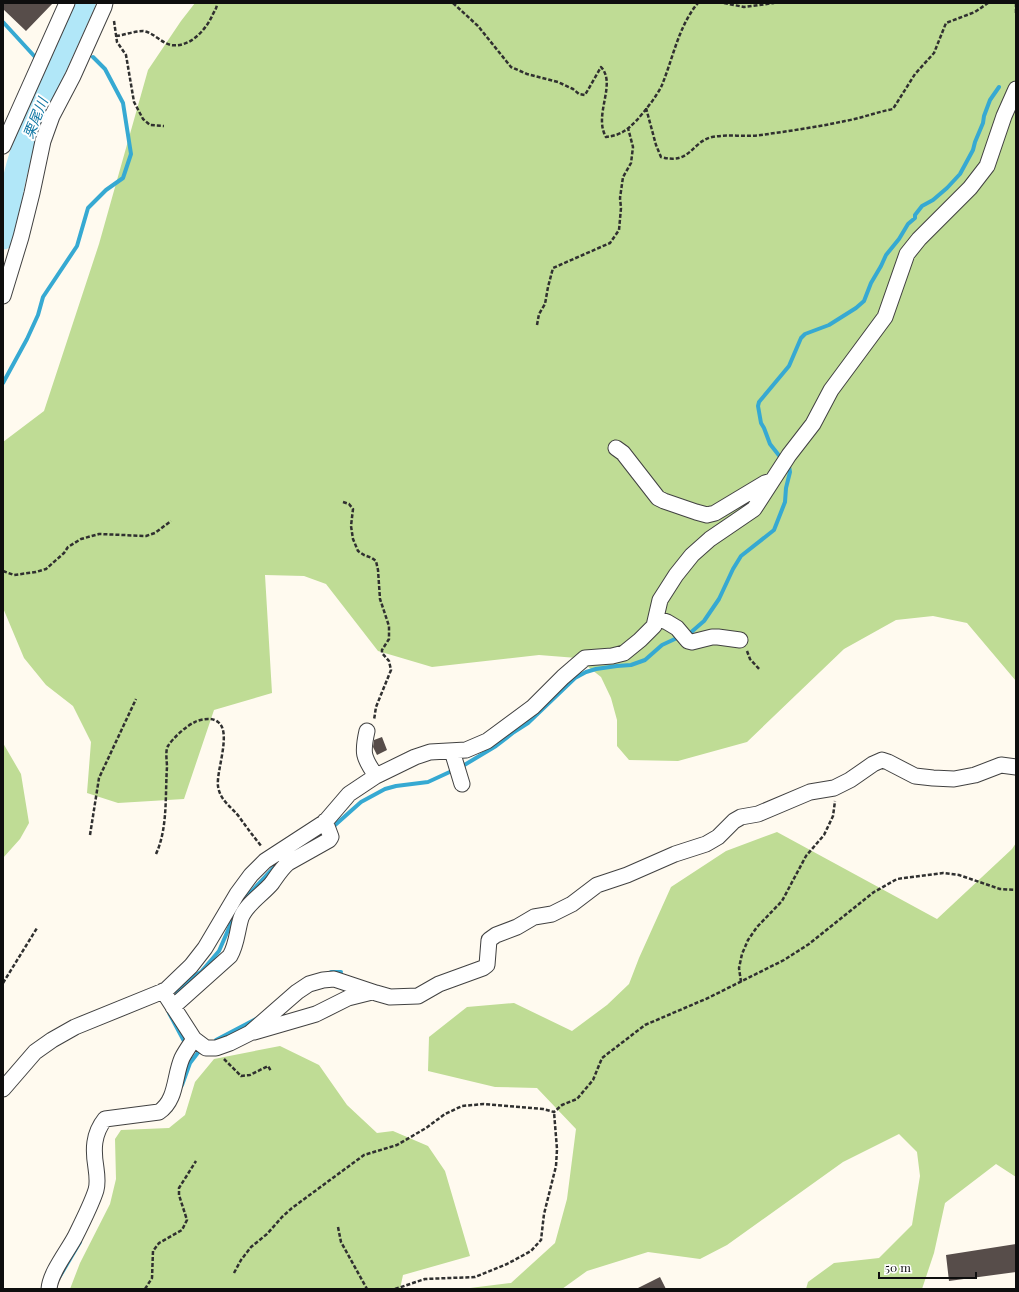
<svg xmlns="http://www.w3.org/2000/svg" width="1019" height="1292" viewBox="0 0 1019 1292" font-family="'Playfair Display','Noto Sans JP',serif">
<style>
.forest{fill:#bfdc95}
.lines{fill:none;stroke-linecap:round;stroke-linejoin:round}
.stream{stroke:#36a9d2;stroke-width:4}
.river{stroke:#b1e7f8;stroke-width:23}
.building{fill:#574d4a}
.minor-casing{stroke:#414141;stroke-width:17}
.path{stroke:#303030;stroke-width:2.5;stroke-dasharray:4 2;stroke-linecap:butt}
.minor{stroke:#fff;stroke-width:15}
.labels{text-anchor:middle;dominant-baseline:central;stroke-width:4;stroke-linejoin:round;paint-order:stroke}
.water-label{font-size:14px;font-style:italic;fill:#1278a4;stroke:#fff}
</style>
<rect width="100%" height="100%" fill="#fffaef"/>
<path class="forest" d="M 195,3 L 1016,3 L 1016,681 L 967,623 L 933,616 L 896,620 L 844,649 L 747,742 L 678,761 L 629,760 L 617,746 L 617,720 L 611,698 L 601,677 L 577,658 L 539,655 L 432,667 L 378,651 L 326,584 L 304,576 L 265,575 L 272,693 L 214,710 L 184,799 L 118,803 L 87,793 L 91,742 L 73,706 L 46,685 L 24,658 L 3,608 L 3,442 L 44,411 L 99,244 L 148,70 L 181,21 Z
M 3,743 L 21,774 L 29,823 L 20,839 L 3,858 Z
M 777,832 L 937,919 L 1012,849 L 1016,843 L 1016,1177 L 996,1164 L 945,1203 L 934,1253 L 922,1289 L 806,1289 L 808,1282 L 834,1263 L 879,1258 L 912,1225 L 920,1176 L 917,1152 L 899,1134 L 843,1162 L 727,1245 L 700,1259 L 648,1252 L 587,1271 L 562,1289 L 462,1289 L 511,1283 L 555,1243 L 567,1199 L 576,1129 L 537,1088 L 495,1087 L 428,1071 L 429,1037 L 467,1007 L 514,1003 L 572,1031 L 607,1005 L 629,984 L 639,958 L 671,887 L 726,851 Z
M 280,1046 L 319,1065 L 347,1105 L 377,1133 L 393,1131 L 428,1146 L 445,1171 L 470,1256 L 403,1275 L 400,1289 L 70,1289 L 80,1263 L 110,1204 L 116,1179 L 115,1139 L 121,1130 L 169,1128 L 185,1115 L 195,1082 L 214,1059 Z"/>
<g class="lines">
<path class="stream" d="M 3,22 L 36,58
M 3,383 L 27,339 L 38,315 L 43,297 L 77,246 L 88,208 L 106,190 L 123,178 L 131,154 L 123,103 L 105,69 L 93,57
M 781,458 L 770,444 L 764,428 L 761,423 L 758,406 L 759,402 L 789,366 L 801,338 L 805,334 L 829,325 L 856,308 L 864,301 L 871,283 L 881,266 L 886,255 L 899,239 L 908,224 L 915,218 L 915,215 L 922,206 L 933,200 L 947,188 L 960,174 L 973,150 L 975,142 L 983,123 L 984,116 L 990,100 L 999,87
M 689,634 L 704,621 L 719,599 L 733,569 L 741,556 L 774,530 L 785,502 L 786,488 L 790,472 L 789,466
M 461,767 L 496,746 L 514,732 L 528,723 L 575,678 L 586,672 L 596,669 L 617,666 L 631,665 L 645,660 L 662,645 L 677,638 L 680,638
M 334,826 L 361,802 L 385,789 L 396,786 L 428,782 L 454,770
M 304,846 L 322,834
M 331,972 L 341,972
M 176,992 L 191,978 L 201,972 L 219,951 L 239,905 L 277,864
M 169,1013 L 184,1041
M 216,1040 L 258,1018
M 182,1085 L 190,1063 L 200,1050
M 60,1276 L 80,1242"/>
<path class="river" d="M 3,238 C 10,212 11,184 20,158 C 36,104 62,54 84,3"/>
</g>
<path class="building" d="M 3,3 L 53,3 L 26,31 L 3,9 Z
M 382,737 L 387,750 L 377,755 L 373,747 L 374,740 Z
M 1016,1244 L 1016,1272 L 949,1281 L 946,1255 Z
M 660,1277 L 666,1289 L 636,1289 Z"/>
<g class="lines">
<g class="minor-casing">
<path id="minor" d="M 3,146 L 67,3
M 3,296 L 21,237 L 32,193 L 43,141 L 52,116 L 73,76 L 104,7 L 105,3
M 616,448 L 623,453 L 658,498 L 664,501 L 696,512 L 707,515 L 715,513 L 765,483 L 772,481
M 656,618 L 667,622 L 677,628 L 688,641 L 692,642 L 712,637 L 718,637 L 740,640
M 367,731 C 362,753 363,757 376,776
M 452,751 L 462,784
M 163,991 L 194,1039 L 206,1048 L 216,1048 L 230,1043 L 250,1033 L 297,992 L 309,984 L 323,980 L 334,979 L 376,993 L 390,997 L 418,996 L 439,984 L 483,968 L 487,965 L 489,940 L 496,935 L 517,927 L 534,917 L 552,914 L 572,904 L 597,885 L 627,875 L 675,854 L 706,844 L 718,837 L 734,821 L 741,817 L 758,814 L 810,792 L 834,788 L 850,780 L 873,764 L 882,760 L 888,762 L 915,776 L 933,778 L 954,779 L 975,775 L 1001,765 L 1016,767
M 173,1007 L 230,956 C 237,944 237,931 241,918 C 246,904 263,894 272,883 C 277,876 281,869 288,863 L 329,840 L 331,837 L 325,821
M 254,1032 L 316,1014 L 348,998 L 372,992
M 3,1089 L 35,1052 L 52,1040 L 75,1027 L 166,990 L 191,966 L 205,948 L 237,894 L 251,875 L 265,861 L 325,822 L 349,794 L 376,776 L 415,757 L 430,752 L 466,750 L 487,741 L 533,707 L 563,677 L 585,658 L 612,656 L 624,653 L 640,640 L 654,626 L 660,600 L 676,575 L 692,555 L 710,539 L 754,509 L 789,455 L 813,424 L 831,390 L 885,317 L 907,254 L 919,239 L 970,188 L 987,166 L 1004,116 L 1016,89
M 49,1289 C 50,1273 67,1252 75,1237 C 81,1225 92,1203 96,1190 C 98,1183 97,1175 96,1168 C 93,1150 93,1134 105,1119 L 159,1112 C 177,1100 174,1076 182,1058 C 185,1052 190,1045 194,1039"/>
</g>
<path class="path" d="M 453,3 L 478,26 L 511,67 L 527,74 L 558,82 L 573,89 L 579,94 L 585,95 L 601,67 C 617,84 593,115 606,137 C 621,135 626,131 637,120 C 645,111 657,96 662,85 C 673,58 679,25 698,3
M 724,3 L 744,7 L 774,3
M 1016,3 L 1016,13
M 114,21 L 117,42 L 126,55 L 134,102 L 143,119 L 150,125 L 164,126
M 116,36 C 125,35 134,31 143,31 C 153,32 161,43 171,45 C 190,48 206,30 213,14 C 215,10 217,8 217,3
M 646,108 L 656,145 L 661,157 C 691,165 691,142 712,137 C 728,134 745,137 761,135 C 789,131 818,127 845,121 C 862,118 877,112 893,109 L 915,74 L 934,53 L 946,23 L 975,12 L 988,3
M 537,325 L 539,314 L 545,304 L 548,287 L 553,268 L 610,243 L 619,230 L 621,208 L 620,198 L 623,177 L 631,163 L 633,147 L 628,128
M 343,502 L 349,504 L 353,509 L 351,526 L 353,539 L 358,551 L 364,555 L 372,558 L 376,561 L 378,570 L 380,599 L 389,626 L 389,639 L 382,650 L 382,653 L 389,661 L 391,670 L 376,707 L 374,720
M 3,571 L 14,575 L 36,572 L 46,569 L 64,553 L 68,547 L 81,539 L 99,534 L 146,536 L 155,533 L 171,521
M 747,651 L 750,659 L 760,670
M 90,835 L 99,778 L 136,699
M 156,854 C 168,828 165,795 167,767 C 167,761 165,751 168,746 C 173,738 186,726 195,722 C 201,719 212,717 218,722 C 232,732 216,771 218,786 C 220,801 232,807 240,818 C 247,828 254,837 262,847
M 741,982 L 739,968 L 742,954 L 748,940 L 757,927 L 782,901 L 806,856 L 824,835 L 833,816 L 835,801
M 3,983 L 37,928
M 224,1059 L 241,1076 L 250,1075 L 268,1066 L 271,1071
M 338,1227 L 341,1242 L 367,1289
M 234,1273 L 241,1260 L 251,1247 L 267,1234 L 282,1217 L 292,1208 L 364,1155 L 397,1145 L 426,1128 L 445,1114 L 462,1106 L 484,1104 L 543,1109 L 554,1112 L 562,1105 L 577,1099 L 593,1080 L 602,1058 L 645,1025 L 708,998 L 784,960 L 809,944 L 874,892 L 897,879 L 943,873 L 959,875 L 1000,889 L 1016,890
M 145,1289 L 152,1278 L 153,1251 L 159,1243 L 182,1230 L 187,1220 L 179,1195 L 179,1188 L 196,1161
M 395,1289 L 425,1279 L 475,1277 L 507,1264 L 531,1251 L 541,1240 L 544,1214 L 556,1166 L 557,1149 L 554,1112"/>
<use href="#minor" class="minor"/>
</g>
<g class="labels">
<g class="water-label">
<text transform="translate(35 118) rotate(-68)">栗尾川</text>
</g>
</g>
<rect width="1019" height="1292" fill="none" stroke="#0e0e0e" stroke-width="8"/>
<path d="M879 1272v6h97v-6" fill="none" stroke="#0e0e0e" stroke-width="2"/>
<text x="885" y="1272" font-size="12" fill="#0e0e0e" stroke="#ffffff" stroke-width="3" paint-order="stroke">50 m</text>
</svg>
